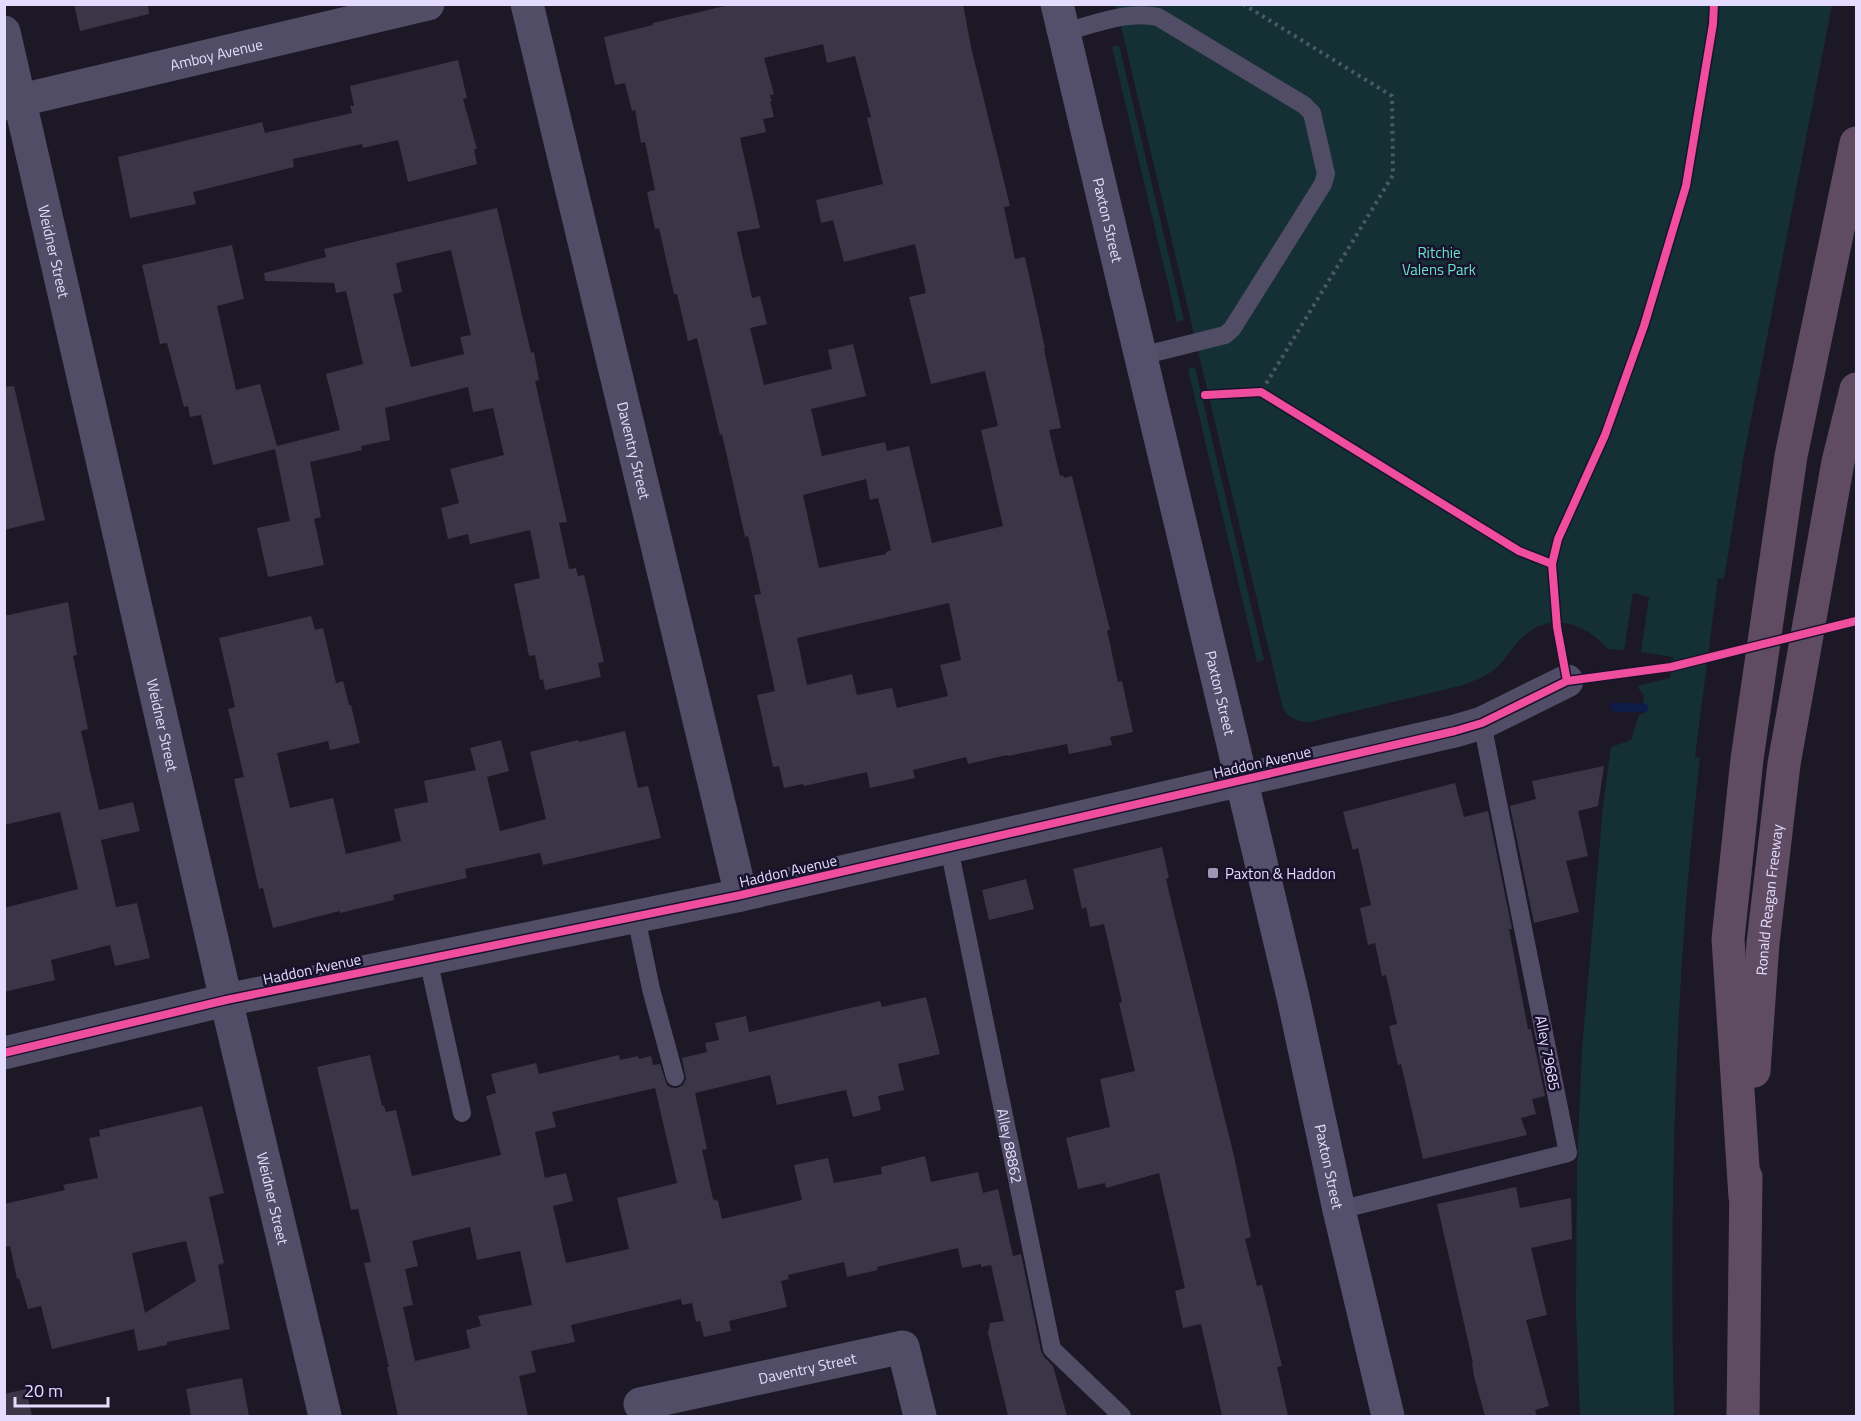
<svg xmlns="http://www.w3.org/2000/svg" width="1861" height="1421" viewBox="0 0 1861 1421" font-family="'Titillium Web',sans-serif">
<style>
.green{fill:#153034}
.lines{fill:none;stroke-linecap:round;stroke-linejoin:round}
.stream{stroke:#0d1c48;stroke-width:9}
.building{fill:#3b3647;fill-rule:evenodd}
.path{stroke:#4c5767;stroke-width:4;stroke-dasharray:3 4.5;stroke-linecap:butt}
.lane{stroke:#514d66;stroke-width:18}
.street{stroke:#514d66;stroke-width:33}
.secondary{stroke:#54506c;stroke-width:33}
.highway{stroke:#5f4c62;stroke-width:33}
.cycleway-casing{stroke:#19122c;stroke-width:11}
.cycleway{stroke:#ef4d9e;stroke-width:8}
.poi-dot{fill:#9e97b3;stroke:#19122c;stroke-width:2}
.labels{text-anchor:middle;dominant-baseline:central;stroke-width:5;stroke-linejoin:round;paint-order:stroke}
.street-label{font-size:15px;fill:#e4dcff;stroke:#19122c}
.park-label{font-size:15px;fill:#67e1ce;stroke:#19122c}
.poi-label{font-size:15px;fill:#e4dcff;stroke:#19122c;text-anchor:start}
</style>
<rect width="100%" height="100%" fill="#1c1826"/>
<path class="green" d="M 1116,5 L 1832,5 L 1744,455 L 1724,579 L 1718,578 L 1695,757 L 1700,758 C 1675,976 1669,1197 1674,1416 L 1580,1416 L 1576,1315 L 1577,1168 L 1582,1050 L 1603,806 L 1611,747 L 1631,740 L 1639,715 L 1645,713 L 1643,704 L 1644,696 L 1637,686 L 1670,678 L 1673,657 L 1641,652 L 1649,597 L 1633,593 L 1624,650 L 1608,649 C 1587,624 1551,611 1524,636 C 1513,645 1507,658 1497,667 C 1487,676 1476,680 1464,685 L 1309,722 C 1296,722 1286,717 1282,705 Z
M 1119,45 L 1184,320 L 1177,322 L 1112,47 Z
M 1195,367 L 1264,660 L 1257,662 L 1188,369 Z"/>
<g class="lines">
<path class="stream" d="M 1615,707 L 1644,708"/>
</g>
<path class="building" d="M 74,4 L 148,4 L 149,14 L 80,31 Z
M 733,4 L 963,4 L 971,47 L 1010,206 L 1004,207 L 1015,259 L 1025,257 L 1045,348 L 1044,349 L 1061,428 L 1049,430 L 1060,476 L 1063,475 L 1064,478 L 1072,476 L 1110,630 L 1107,630 L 1118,682 L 1122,681 L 1133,732 L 1110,737 L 1112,745 L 1069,754 L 1067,744 L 1008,756 L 1007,755 L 968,764 L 966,757 L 913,770 L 915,778 L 870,788 L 867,772 L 804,786 L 803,784 L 784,788 L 779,766 L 773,767 L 757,695 L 775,691 L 754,595 L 761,594 L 748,536 L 745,537 L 722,434 L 720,435 L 697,338 L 688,341 L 677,294 L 674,294 L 659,228 L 655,229 L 647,192 L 655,190 L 645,142 L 641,143 L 635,110 L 632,111 L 625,83 L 615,85 L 604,37 L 653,25 L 653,23 ZM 823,44 L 827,63 L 855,56 L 871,117 L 867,118 L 883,184 L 816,200 L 821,223 L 833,220 L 844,262 L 915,244 L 926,293 L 909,297 L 931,384 L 985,371 L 998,426 L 981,430 L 1003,526 L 932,543 L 909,446 L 887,451 L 885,442 L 822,456 L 811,409 L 866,396 L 853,344 L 828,350 L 832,369 L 764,385 L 750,328 L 767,324 L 760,296 L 752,298 L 737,232 L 760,228 L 740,138 L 766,132 L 763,119 L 774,117 L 770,101 L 772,101 L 770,95 L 774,94 L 764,58 ZM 866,479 L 870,500 L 878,498 L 891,550 L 886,552 L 886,554 L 819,568 L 803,495 ZM 949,603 L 961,660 L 940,665 L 948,696 L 897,708 L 892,688 L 857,695 L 852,674 L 807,685 L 797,638 Z
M 458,60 L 467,98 L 463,99 L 477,149 L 474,149 L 477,164 L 408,182 L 398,140 L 363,148 L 362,144 L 293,159 L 294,167 L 193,192 L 196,204 L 130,218 L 118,157 L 262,122 L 265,133 L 352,113 L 350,106 L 354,106 L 350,86 Z
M 497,208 L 531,353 L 534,352 L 539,380 L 535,381 L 567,522 L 559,523 L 569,569 L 576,568 L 578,576 L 584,575 L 604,662 L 598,663 L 601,677 L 545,690 L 543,679 L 540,680 L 535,655 L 529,656 L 514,584 L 540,578 L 530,530 L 470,544 L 468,534 L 448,539 L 441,508 L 459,503 L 450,469 L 504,455 L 493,408 L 473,412 L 468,387 L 385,408 L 390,440 L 361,446 L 362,450 L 310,462 L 321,517 L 314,519 L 324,565 L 268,577 L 257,528 L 290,521 L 275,449 L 213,465 L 201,415 L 190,417 L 188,406 L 184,407 L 167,343 L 160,344 L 142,265 L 232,245 L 244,299 L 217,306 L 236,390 L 260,384 L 277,446 L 340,430 L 326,374 L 363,364 L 346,291 L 336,293 L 334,283 L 265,281 L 264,273 L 326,257 L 324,249 ZM 451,250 L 471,335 L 460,337 L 464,354 L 411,367 L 393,294 L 402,292 L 396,263 Z
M 14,386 L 45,520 L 4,530 L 4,387 Z
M 68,602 L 77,655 L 73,656 L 88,729 L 81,731 L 99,810 L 133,802 L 140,831 L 101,840 L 116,907 L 137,903 L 150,958 L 115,966 L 110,945 L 51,960 L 55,980 L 4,992 L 4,908 L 78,889 L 60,812 L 4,825 L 4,616 Z
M 311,616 L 315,630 L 323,628 L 336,683 L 343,681 L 349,705 L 351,705 L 360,743 L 330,750 L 328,741 L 277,753 L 290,808 L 333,798 L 346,854 L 401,841 L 394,809 L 428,802 L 424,781 L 476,770 L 470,748 L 501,740 L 509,771 L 487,777 L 500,831 L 546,819 L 530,752 L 578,740 L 579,742 L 625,731 L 638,788 L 648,786 L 661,838 L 543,865 L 540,853 L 465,869 L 467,878 L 393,895 L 394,900 L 340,913 L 340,911 L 273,928 L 263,888 L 259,889 L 234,779 L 244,777 L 228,709 L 235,707 L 219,638 Z
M 1604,766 L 1598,806 L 1578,811 L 1588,856 L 1566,861 L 1579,912 L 1534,923 L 1510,806 L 1536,799 L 1532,781 Z
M 1455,783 L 1464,817 L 1488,811 L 1512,929 L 1509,929 L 1528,1029 L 1531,1029 L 1545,1096 L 1532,1099 L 1536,1114 L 1521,1118 L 1527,1135 L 1423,1159 L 1401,1064 L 1398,1065 L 1389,1026 L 1397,1024 L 1386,975 L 1382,976 L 1375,943 L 1368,945 L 1360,908 L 1371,905 L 1358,848 L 1353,850 L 1343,812 Z
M 1162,847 L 1169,878 L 1166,879 L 1173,909 L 1234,1156 L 1251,1237 L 1245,1239 L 1257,1286 L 1262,1285 L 1282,1366 L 1277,1367 L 1288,1416 L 1222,1416 L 1201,1324 L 1183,1328 L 1175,1291 L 1185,1288 L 1159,1173 L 1106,1188 L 1105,1183 L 1078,1189 L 1066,1138 L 1110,1127 L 1100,1079 L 1135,1071 L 1119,1003 L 1122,1002 L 1104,924 L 1090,927 L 1086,907 L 1082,909 L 1073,869 Z
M 1026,879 L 1034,909 L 989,920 L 982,890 Z
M 926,997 L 940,1054 L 898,1064 L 904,1090 L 878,1096 L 881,1110 L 853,1117 L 846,1090 L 777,1105 L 770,1075 L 695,1093 L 707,1149 L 702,1150 L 713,1199 L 718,1201 L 722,1219 L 802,1200 L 794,1165 L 828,1158 L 834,1183 L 882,1174 L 881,1167 L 925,1156 L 931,1182 L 978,1172 L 983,1193 L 998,1189 L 1013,1256 L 1021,1254 L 1041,1351 L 1044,1357 L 1053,1366 L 1067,1416 L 1008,1416 L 988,1333 L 990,1323 L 1004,1321 L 991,1265 L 981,1267 L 981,1264 L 962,1268 L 958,1248 L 877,1267 L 878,1270 L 847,1277 L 844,1262 L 788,1275 L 789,1279 L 781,1281 L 787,1307 L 729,1321 L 731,1331 L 704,1337 L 700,1321 L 696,1322 L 692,1303 L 682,1305 L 681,1299 L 571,1325 L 575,1342 L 531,1351 L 536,1372 L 519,1376 L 528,1416 L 398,1416 L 387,1367 L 389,1367 L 364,1263 L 371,1262 L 358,1209 L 351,1210 L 317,1067 L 370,1055 L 382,1106 L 384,1106 L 386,1112 L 396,1110 L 412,1176 L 501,1155 L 486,1096 L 496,1093 L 491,1074 L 536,1063 L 539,1074 L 619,1055 L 620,1060 L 638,1056 L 639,1059 L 651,1056 L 653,1065 L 660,1064 L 667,1085 L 672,1088 L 677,1088 L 683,1085 L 686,1079 L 682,1058 L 707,1052 L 705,1043 L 719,1040 L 715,1023 L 746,1016 L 749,1032 L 880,1001 L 882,1007 ZM 655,1088 L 677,1183 L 617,1198 L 629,1249 L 566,1263 L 553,1206 L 573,1201 L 566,1173 L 545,1178 L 535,1132 L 556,1127 L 552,1112 ZM 470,1227 L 477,1260 L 520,1251 L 532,1305 L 478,1316 L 481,1326 L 466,1330 L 470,1348 L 415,1361 L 403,1307 L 413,1305 L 405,1269 L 418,1266 L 412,1241 Z
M 202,1106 L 224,1193 L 209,1197 L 224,1263 L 218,1265 L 230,1329 L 167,1342 L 167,1345 L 138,1351 L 134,1329 L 52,1349 L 41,1306 L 28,1309 L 19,1278 L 17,1279 L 10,1246 L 4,1247 L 4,1204 L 65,1190 L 63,1185 L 98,1178 L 89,1138 L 100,1136 L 99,1130 ZM 186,1241 L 196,1281 L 145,1313 L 132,1253 Z
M 1516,1187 L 1520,1208 L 1571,1198 L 1572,1239 L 1531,1248 L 1547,1315 L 1526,1320 L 1549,1406 L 1535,1410 L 1537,1416 L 1485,1416 L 1474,1376 L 1472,1363 L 1473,1363 L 1437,1204 Z
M 242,1378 L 249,1416 L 191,1416 L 186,1389 Z
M 26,1389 L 32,1416 L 4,1416 L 4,1394 Z"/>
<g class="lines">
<path class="path" d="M 1243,4 L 1392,96 L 1393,175 L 1261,392"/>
<g class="lane">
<path d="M 1064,32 C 1093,25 1128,10 1158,17 L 1304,105 L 1312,113 L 1326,174 L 1323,184 L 1232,329 L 1225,335 L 1141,356"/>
<path id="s1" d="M 949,848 L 1052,1349 L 1122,1416"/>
<path d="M 636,917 L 651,989 L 675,1077"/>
<path d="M 428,959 L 462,1113"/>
<path d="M 1339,1210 L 1568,1153 L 1482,723"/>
</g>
<g class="street">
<path id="s2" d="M 527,4 L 741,895"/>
<path id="s3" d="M 4,32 L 226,1000 L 325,1416"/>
<path id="s4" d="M 4,104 L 428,4"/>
<path d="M 4,1053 L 226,1000 L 741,895 L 1455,731 L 1482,723 L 1567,681"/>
<path id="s5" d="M 640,1404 L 903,1347 L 920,1416"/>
</g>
<path class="secondary" id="s6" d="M 1057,4 L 1293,997 L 1339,1210 L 1388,1416"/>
<g class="highway">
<path id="s7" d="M 1754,1071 L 1763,943 L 1784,764 L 1838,462 L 1856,389"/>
<path d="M 1745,1197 L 1728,939 L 1747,759 L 1791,456 L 1856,143"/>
<path d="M 1743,1416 L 1746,1177"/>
</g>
<g class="cycleway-casing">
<path id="cycleway" d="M 1205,395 L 1261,392 L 1519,551 L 1552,564
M 1567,681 L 1557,627 L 1552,564 L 1558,539 L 1605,435 L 1644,326 L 1686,186 L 1713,24 L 1714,4
M 4,1053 L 226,1000 L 741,895 L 1455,731 L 1482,723 L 1567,681 L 1671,667 L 1856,621"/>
</g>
<use href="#cycleway" class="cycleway"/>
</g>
<rect class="poi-dot" x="1207" y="867" width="12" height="12" rx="3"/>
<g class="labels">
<g class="street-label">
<text stroke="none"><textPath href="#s4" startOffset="218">Amboy Avenue</textPath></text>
<text stroke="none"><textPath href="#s6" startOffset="222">Paxton Street</textPath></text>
<text stroke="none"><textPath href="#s3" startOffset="225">Weidner Street</textPath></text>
<text stroke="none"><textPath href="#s2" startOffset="459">Daventry Street</textPath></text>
<text stroke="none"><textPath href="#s6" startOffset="708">Paxton Street</textPath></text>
<text stroke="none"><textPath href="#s3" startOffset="711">Weidner Street</textPath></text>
<text transform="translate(1262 762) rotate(-13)">Haddon Avenue</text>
<text transform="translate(788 871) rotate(-13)">Haddon Avenue</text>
<text stroke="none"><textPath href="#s7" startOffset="172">Ronald Reagan Freeway</textPath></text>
<text transform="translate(312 969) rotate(-12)">Haddon Avenue</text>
<text transform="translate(1548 1053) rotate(79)">Alley 79685</text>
<text stroke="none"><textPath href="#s1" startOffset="304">Alley 88862</textPath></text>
<text stroke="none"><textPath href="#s6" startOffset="1194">Paxton Street</textPath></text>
<text stroke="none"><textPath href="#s3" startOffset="1197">Weidner Street</textPath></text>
<text stroke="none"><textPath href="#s5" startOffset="171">Daventry Street</textPath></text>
</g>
<g class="park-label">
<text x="1439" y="252">Ritchie<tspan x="1439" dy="17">Valens Park</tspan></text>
</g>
<g class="poi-label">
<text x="1225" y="873">Paxton &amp; Haddon</text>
</g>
</g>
<rect width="1861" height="1421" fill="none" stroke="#e4dcff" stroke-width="12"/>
<path d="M15 1397v9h93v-9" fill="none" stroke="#e4dcff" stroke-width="3"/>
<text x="24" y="1397" font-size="18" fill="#e4dcff" stroke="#19122c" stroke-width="4.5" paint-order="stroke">20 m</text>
</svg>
